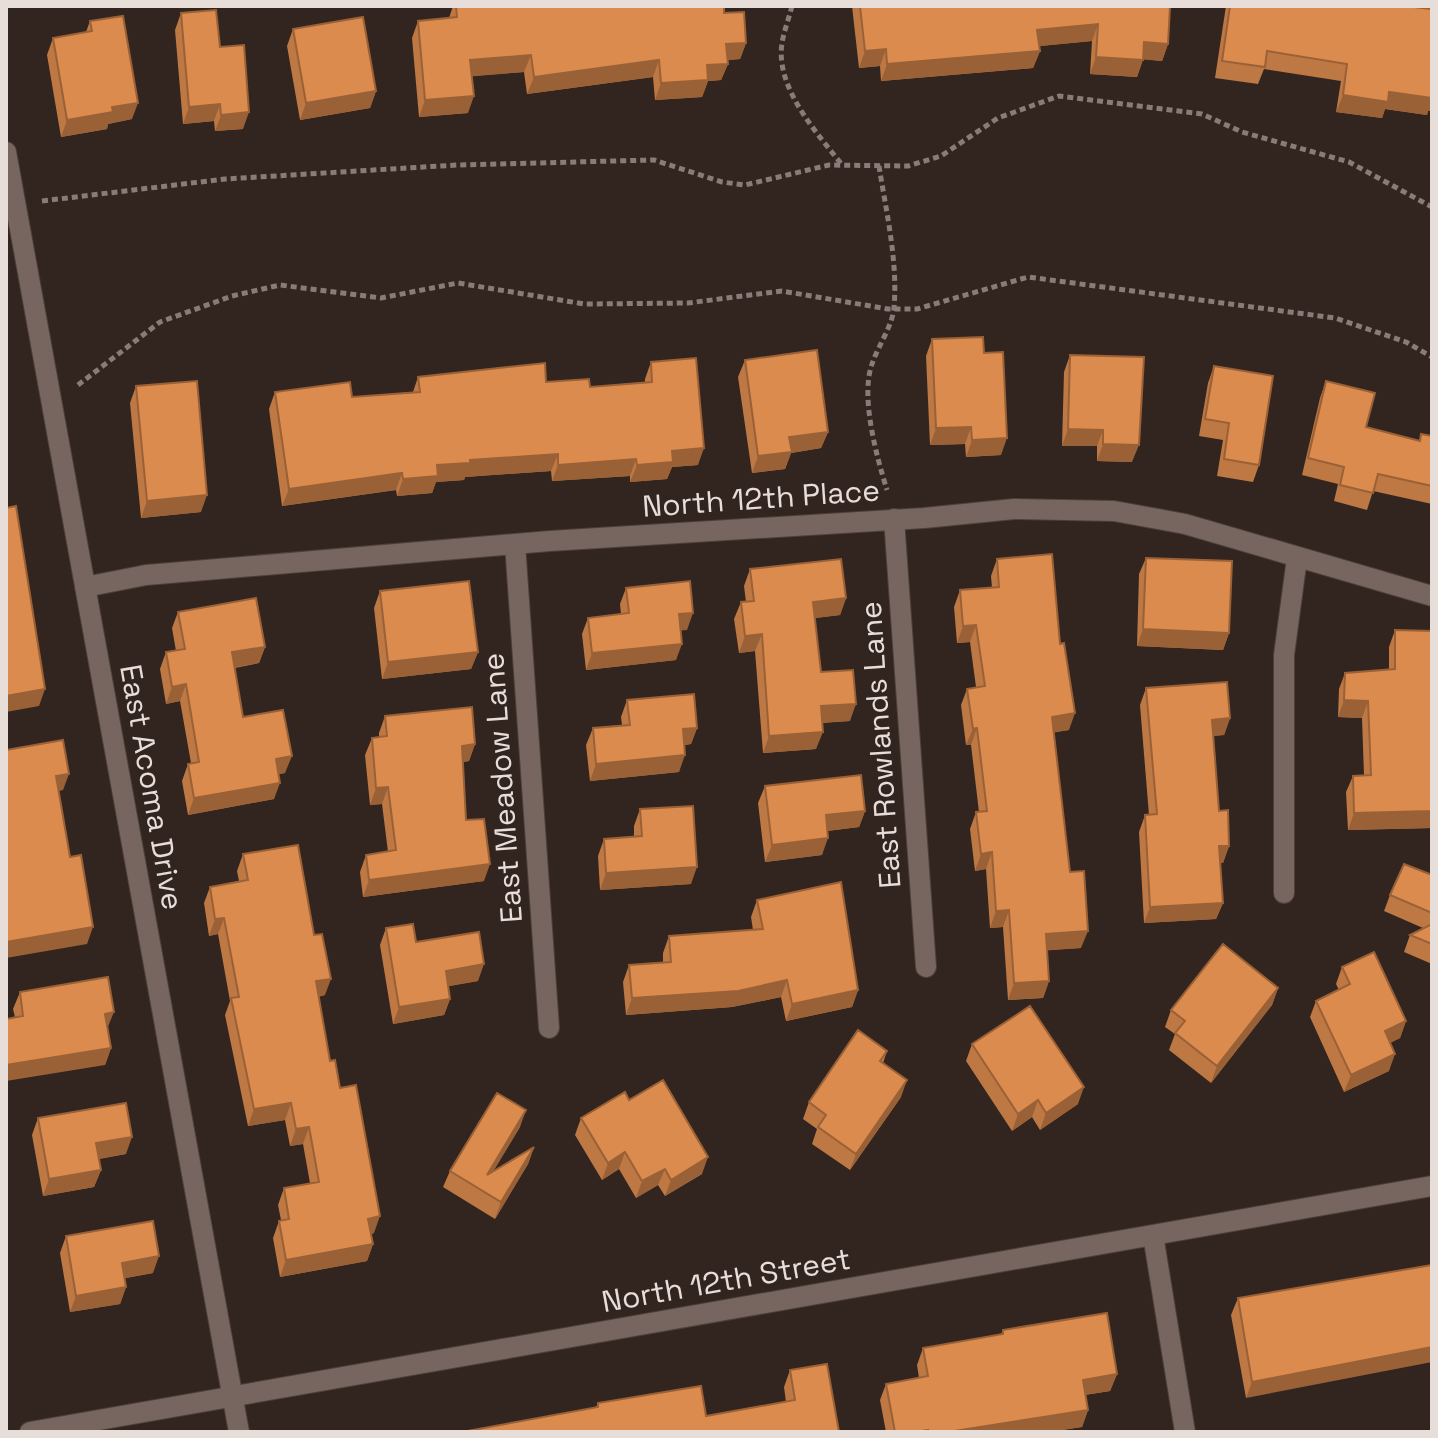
<svg xmlns="http://www.w3.org/2000/svg" width="1438" height="1438" viewBox="0 0 1438 1438" font-family="'Space Grotesk',sans-serif">
<style>
.lines{fill:none;stroke-linecap:round;stroke-linejoin:round}
.minor-casing{stroke:#4b403a;stroke-width:22}
.path{stroke:#877c77;stroke-width:5;stroke-dasharray:6 4;stroke-linecap:butt}
.minor{stroke:#76665f;stroke-width:20}
.wall{fill:#bd7844}
.shaded-wall{fill:#9a6137}
.building{fill:#dc8b4f;stroke:#9a6137;stroke-width:2}
.labels{text-anchor:middle;dominant-baseline:central;stroke-width:8;stroke-linejoin:round;paint-order:stroke}
.street-label{font-size:30px;fill:#e7deda;stroke:#32251f}
</style>
<rect width="100%" height="100%" fill="#32251f"/>
<g class="lines">
<g class="minor-casing">
<path id="minor" d="M 6,152 L 239,1432
M 894,519 L 926,967
M 515,544 L 549,1028
M 85,587 L 146,575 L 550,541 L 924,518 L 1014,509 L 1114,511 L 1185,524 L 1432,596
M 1284,893 L 1284,655 L 1297,558
M 1153,1235 L 1185,1432
M 30,1432 L 1432,1186"/>
</g>
<path class="path" d="M 792,6 C 789,18 784,31 782,43 C 775,88 817,133 843,166
M 879,166 C 886,211 898,261 894,307 C 893,325 878,346 872,364 C 860,397 877,458 887,490
M 42,201 L 225,179 L 457,165 L 654,160 L 722,182 L 745,185 L 829,165 L 908,166 L 941,156 L 998,118 L 1059,96 L 1202,114 L 1242,132 L 1349,162 L 1432,207
M 78,385 L 160,322 L 232,296 L 280,285 L 381,298 L 458,283 L 584,304 L 688,303 L 782,291 L 888,309 L 917,309 L 1028,277 L 1335,318 L 1406,342 L 1432,357"/>
<use href="#minor" class="minor"/>
</g>
<path class="wall" d="M 453,6 L 724,6 L 724,13 L 746,43 L 740,59 L 727,60 L 728,64 L 721,80 L 708,81 L 702,97 L 655,100 L 653,77 L 527,94 L 524,72 L 472,76 L 468,113 L 419,117 L 412,38 L 418,21 L 449,18 Z
M 852,6 L 1170,6 L 1168,44 L 1162,61 L 1143,59 L 1137,77 L 1090,74 L 1092,41 L 1039,46 L 1040,51 L 1033,68 L 881,81 L 880,66 L 859,68 Z
M 1226,6 L 1405,6 L 1428,111 L 1427,115 L 1385,109 L 1382,118 L 1336,112 L 1341,81 L 1264,69 L 1258,84 L 1215,78 Z
M 181,13 L 220,47 L 243,129 L 215,131 L 214,121 L 183,124 L 175,30 Z
M 90,21 L 132,119 L 108,124 L 107,129 L 61,137 L 47,55 L 53,38 L 86,32 Z
M 293,29 L 376,91 L 370,108 L 300,120 L 287,46 Z
M 932,339 L 984,353 L 1001,455 L 966,457 L 965,444 L 930,445 L 926,356 Z
M 1070,355 L 1132,462 L 1097,461 L 1097,446 L 1062,446 L 1064,372 Z
M 745,360 L 828,432 L 821,448 L 791,453 L 785,469 L 752,473 L 738,377 Z
M 651,362 L 698,465 L 672,467 L 667,479 L 630,482 L 630,476 L 552,481 L 551,471 L 465,477 L 464,480 L 436,482 L 432,493 L 397,496 L 396,490 L 282,506 L 269,409 L 275,392 L 352,397 L 413,392 L 418,377 L 546,382 L 590,387 L 645,382 L 645,379 Z
M 1214,366 L 1259,465 L 1253,482 L 1217,476 L 1223,440 L 1199,436 L 1208,383 Z
M 1326,381 L 1366,427 L 1419,441 L 1421,434 L 1432,436 L 1432,504 L 1373,491 L 1367,510 L 1334,501 L 1338,484 L 1302,475 L 1320,398 Z
M 136,386 L 201,512 L 141,518 L 130,403 Z
M 1146,558 L 1229,633 L 1223,650 L 1137,646 L 1139,574 Z
M 997,559 L 1060,644 L 1069,730 L 1054,732 L 1070,872 L 1081,948 L 1047,950 L 1049,981 L 1043,998 L 1008,1000 L 1003,927 L 990,928 L 986,869 L 975,871 L 970,829 L 976,812 L 979,812 L 971,745 L 966,745 L 961,705 L 967,689 L 976,687 L 970,642 L 957,643 L 954,607 L 960,590 L 992,588 L 991,576 Z
M 750,569 L 846,598 L 840,615 L 815,618 L 821,672 L 850,721 L 822,723 L 816,749 L 763,753 L 755,651 L 739,653 L 734,619 L 741,602 L 746,602 L 744,586 Z
M 626,588 L 687,630 L 681,630 L 676,660 L 586,670 L 582,634 L 588,618 L 621,614 L 620,604 Z
M 380,591 L 478,652 L 471,669 L 382,679 L 374,608 Z
M 178,612 L 265,647 L 259,663 L 235,668 L 243,717 L 285,773 L 279,774 L 274,799 L 188,815 L 182,781 L 188,764 L 191,763 L 180,701 L 166,704 L 160,669 L 166,652 L 176,651 L 172,628 Z
M 1395,630 L 1432,631 L 1432,828 L 1348,830 L 1346,792 L 1353,776 L 1364,775 L 1362,718 L 1338,717 L 1339,689 L 1345,673 L 1389,669 L 1389,647 Z
M 1146,688 L 1230,718 L 1224,735 L 1213,736 L 1219,811 L 1229,846 L 1223,863 L 1220,863 L 1223,903 L 1216,919 L 1144,923 L 1139,832 L 1145,815 L 1149,815 L 1140,705 Z
M 627,700 L 697,728 L 691,744 L 685,745 L 679,772 L 590,781 L 586,745 L 593,728 L 622,725 L 621,717 Z
M 385,716 L 475,744 L 469,761 L 463,762 L 466,820 L 484,881 L 363,897 L 360,872 L 366,855 L 388,852 L 382,804 L 370,805 L 365,755 L 372,738 L 379,737 L 379,733 Z
M 765,786 L 865,811 L 859,827 L 827,831 L 822,855 L 765,862 L 758,803 Z
M 640,809 L 691,884 L 600,890 L 598,856 L 604,839 L 634,837 L 634,826 Z
M 243,854 L 325,995 L 318,997 L 330,1061 L 340,1088 L 374,1233 L 371,1234 L 373,1244 L 367,1261 L 280,1277 L 273,1238 L 279,1221 L 281,1220 L 278,1205 L 284,1188 L 310,1183 L 303,1144 L 290,1146 L 285,1120 L 248,1126 L 225,1015 L 230,1001 L 218,934 L 209,936 L 204,903 L 210,887 L 239,881 L 237,871 Z
M 1432,875 L 1432,964 L 1404,952 L 1410,935 L 1423,928 L 1384,911 L 1390,895 Z
M 757,900 L 858,990 L 852,1007 L 786,1021 L 781,997 L 732,1007 L 626,1015 L 623,982 L 629,965 L 663,963 L 663,953 L 669,936 L 753,930 L 751,917 Z
M 386,928 L 416,942 L 478,981 L 448,986 L 450,999 L 444,1015 L 393,1024 L 380,945 Z
M 1342,967 L 1406,1021 L 1400,1038 L 1390,1043 L 1389,1071 L 1344,1092 L 1310,1017 L 1316,1001 L 1339,990 L 1336,984 Z
M 1278,988 L 1272,1005 L 1211,1083 L 1169,1050 L 1175,1034 L 1165,1027 L 1171,1010 Z
M 20,992 L 108,1028 L 111,1048 L 105,1065 L 15,1017 L 13,1009 Z
M 972,1044 L 1078,1104 L 1040,1130 L 1032,1117 L 1012,1131 L 966,1061 Z
M 887,1051 L 883,1063 L 901,1097 L 850,1170 L 812,1144 L 817,1129 L 803,1119 L 809,1102 Z
M 629,1100 L 702,1174 L 665,1196 L 658,1185 L 636,1198 L 619,1169 L 602,1180 L 575,1135 L 581,1118 Z
M 38,1118 L 126,1154 L 99,1159 L 101,1170 L 94,1187 L 43,1196 L 32,1135 Z
M 520,1127 L 493,1171 L 534,1147 L 528,1164 L 495,1219 L 443,1187 L 450,1171 Z
M 66,1236 L 153,1273 L 125,1278 L 126,1287 L 120,1304 L 70,1312 L 60,1253 Z
M 1432,1265 L 1246,1398 L 1231,1315 L 1238,1298 Z
M 1003,1330 L 1117,1374 L 1110,1391 L 1085,1395 L 1088,1410 L 1082,1427 L 1049,1432 L 886,1432 L 880,1400 L 886,1384 L 919,1378 L 917,1365 L 923,1348 L 1001,1334 Z
M 790,1370 L 839,1432 L 596,1407 L 598,1403 L 706,1416 L 786,1402 L 784,1387 Z"/>
<path class="shaded-wall" d="M 1098,24 L 1092,41 L 1031,47 L 1037,30 Z
M 1144,42 L 1168,44 L 1162,61 L 1138,59 Z
M 746,43 L 740,59 L 720,61 L 726,44 Z
M 886,49 L 880,66 L 859,68 L 865,51 Z
M 1040,51 L 1033,68 L 881,81 L 887,64 Z
M 531,55 L 524,72 L 464,77 L 470,60 Z
M 1096,57 L 1143,60 L 1137,77 L 1090,74 Z
M 659,60 L 653,77 L 527,94 L 534,77 Z
M 728,64 L 721,80 L 708,81 L 702,97 L 655,100 L 661,83 L 707,65 Z
M 376,91 L 370,108 L 300,120 L 306,103 Z
M 1389,92 L 1432,98 L 1432,111 L 1428,111 L 1427,115 L 1385,109 L 1382,118 L 1336,112 L 1343,95 Z
M 474,96 L 468,113 L 419,117 L 425,100 Z
M 138,103 L 132,119 L 108,124 L 107,129 L 61,137 L 67,120 L 112,107 Z
M 220,104 L 214,121 L 183,124 L 189,107 Z
M 249,112 L 243,129 L 215,131 L 221,115 Z
M 971,427 L 965,444 L 930,445 L 936,428 Z
M 1068,429 L 1103,430 L 1097,446 L 1062,446 Z
M 828,432 L 821,448 L 791,453 L 785,469 L 752,473 L 758,456 L 789,437 Z
M 1007,438 L 1001,455 L 966,457 L 972,440 Z
M 1103,444 L 1139,445 L 1132,462 L 1097,461 Z
M 704,448 L 698,465 L 672,467 L 667,479 L 630,482 L 637,465 L 672,451 Z
M 558,454 L 551,471 L 465,477 L 464,480 L 436,482 L 432,493 L 397,496 L 403,479 L 437,465 L 470,460 Z
M 636,459 L 630,476 L 552,481 L 558,465 Z
M 402,473 L 396,490 L 282,506 L 289,489 Z
M 207,495 L 201,512 L 141,518 L 147,501 Z
M 846,598 L 840,615 L 807,619 L 813,602 Z
M 693,613 L 687,630 L 673,631 L 679,614 Z
M 976,625 L 970,642 L 957,643 L 963,626 Z
M 1143,629 L 1229,633 L 1223,650 L 1137,646 Z
M 762,634 L 755,651 L 739,653 L 745,636 Z
M 682,644 L 676,660 L 586,670 L 592,653 Z
M 265,647 L 259,663 L 226,669 L 232,652 Z
M 478,652 L 471,669 L 382,679 L 388,662 Z
M 186,684 L 180,701 L 166,704 L 172,687 Z
M 45,689 L 39,706 L 6,712 L 6,696 Z
M 1344,700 L 1368,701 L 1362,718 L 1338,717 Z
M 856,704 L 850,721 L 815,723 L 821,706 Z
M 1075,713 L 1069,730 L 1046,734 L 1052,717 Z
M 1230,718 L 1224,735 L 1206,736 L 1212,720 Z
M 697,728 L 691,744 L 677,746 L 683,729 Z
M 977,728 L 971,745 L 966,745 L 973,729 Z
M 823,732 L 816,749 L 763,753 L 769,736 Z
M 475,744 L 469,761 L 456,763 L 462,746 Z
M 685,755 L 679,772 L 590,781 L 596,764 Z
M 292,756 L 285,773 L 270,775 L 276,759 Z
M 69,774 L 63,790 L 50,793 L 56,776 Z
M 280,783 L 274,799 L 188,815 L 194,798 Z
M 388,787 L 382,804 L 370,805 L 376,788 Z
M 865,811 L 859,827 L 819,832 L 826,815 Z
M 1432,811 L 1432,828 L 1348,830 L 1354,813 Z
M 828,838 L 822,855 L 765,862 L 772,845 Z
M 1219,846 L 1229,846 L 1223,863 L 1213,863 Z
M 992,852 L 986,869 L 975,871 L 981,854 Z
M 490,864 L 484,881 L 363,897 L 369,880 Z
M 697,867 L 691,884 L 600,890 L 606,873 Z
M 1223,903 L 1216,919 L 1144,923 L 1150,907 Z
M 1009,910 L 1003,927 L 990,928 L 996,911 Z
M 224,918 L 218,934 L 209,936 L 215,919 Z
M 93,927 L 87,944 L 6,958 L 6,942 Z
M 1088,931 L 1081,948 L 1040,951 L 1046,934 Z
M 484,964 L 478,981 L 439,988 L 446,971 Z
M 331,979 L 325,995 L 310,998 L 316,981 Z
M 787,980 L 781,997 L 732,1007 L 626,1015 L 632,998 Z
M 1049,981 L 1043,998 L 1008,1000 L 1014,983 Z
M 1278,988 L 1272,1005 L 1211,1083 L 1217,1066 Z
M 858,990 L 852,1007 L 786,1021 L 792,1004 Z
M 450,999 L 444,1015 L 393,1024 L 399,1007 Z
M 114,1012 L 107,1029 L 105,1014 Z
M 1406,1021 L 1400,1038 L 1379,1048 L 1385,1031 Z
M 111,1048 L 105,1065 L 6,1081 L 6,1065 Z
M 1395,1054 L 1389,1071 L 1344,1092 L 1351,1075 Z
M 907,1080 L 901,1097 L 850,1170 L 856,1154 Z
M 1084,1087 L 1078,1104 L 1040,1130 L 1046,1113 Z
M 1038,1100 L 1032,1117 L 1012,1131 L 1018,1114 Z
M 291,1103 L 285,1120 L 248,1126 L 254,1109 Z
M 526,1110 L 520,1127 L 481,1192 L 487,1175 Z
M 309,1127 L 303,1144 L 290,1146 L 296,1129 Z
M 132,1137 L 126,1154 L 90,1160 L 96,1143 Z
M 534,1147 L 528,1164 L 495,1219 L 501,1202 Z
M 625,1152 L 619,1169 L 602,1180 L 608,1163 Z
M 708,1157 L 702,1174 L 665,1196 L 671,1180 Z
M 665,1169 L 658,1185 L 636,1198 L 642,1181 Z
M 101,1170 L 94,1187 L 43,1196 L 49,1179 Z
M 380,1216 L 374,1233 L 362,1236 L 368,1219 Z
M 373,1244 L 367,1261 L 280,1277 L 286,1260 Z
M 159,1256 L 153,1273 L 116,1280 L 122,1263 Z
M 126,1287 L 120,1304 L 70,1312 L 76,1296 Z
M 1432,1347 L 1432,1362 L 1246,1398 L 1252,1382 Z
M 1117,1374 L 1110,1391 L 1077,1396 L 1083,1380 Z
M 1088,1410 L 1082,1427 L 1049,1432 L 948,1432 Z"/>
<path class="building" d="M 456,6 L 724,6 L 724,13 L 744,12 L 746,43 L 726,44 L 728,64 L 707,65 L 708,80 L 661,83 L 659,60 L 534,77 L 531,55 L 470,60 L 474,96 L 425,100 L 418,21 L 457,17 Z
M 860,6 L 1170,6 L 1168,44 L 1144,42 L 1143,60 L 1096,57 L 1098,24 L 1037,30 L 1040,51 L 887,64 L 886,49 L 865,51 Z
M 1230,6 L 1405,6 L 1432,9 L 1432,98 L 1389,92 L 1388,102 L 1343,95 L 1347,64 L 1267,51 L 1265,67 L 1222,61 Z
M 216,10 L 220,47 L 244,45 L 249,112 L 221,115 L 220,104 L 189,107 L 181,13 Z
M 123,16 L 138,103 L 112,107 L 113,112 L 67,120 L 53,38 L 92,31 L 90,21 Z
M 363,17 L 376,91 L 306,103 L 293,29 Z
M 983,337 L 984,353 L 1003,352 L 1007,438 L 972,440 L 971,427 L 936,428 L 932,339 Z
M 817,350 L 828,432 L 789,437 L 792,452 L 758,456 L 745,360 Z
M 1070,355 L 1144,357 L 1139,445 L 1103,444 L 1103,430 L 1068,429 Z
M 696,358 L 704,448 L 672,451 L 673,462 L 637,465 L 636,459 L 558,465 L 558,454 L 470,460 L 470,463 L 437,465 L 438,476 L 403,479 L 402,473 L 289,489 L 275,392 L 350,382 L 352,397 L 420,392 L 418,377 L 545,363 L 546,382 L 589,379 L 590,387 L 652,382 L 651,362 Z
M 1214,366 L 1273,376 L 1259,465 L 1224,459 L 1229,423 L 1205,419 Z
M 197,381 L 207,495 L 147,501 L 136,386 Z
M 1326,381 L 1375,393 L 1366,427 L 1420,441 L 1421,434 L 1432,436 L 1432,486 L 1378,474 L 1373,493 L 1340,485 L 1344,467 L 1308,458 Z
M 16,506 L 45,689 L 6,696 L 6,508 Z
M 1052,554 L 1060,644 L 1064,643 L 1075,713 L 1052,717 L 1070,872 L 1084,871 L 1088,931 L 1046,934 L 1049,981 L 1014,983 L 1009,910 L 996,911 L 992,852 L 981,854 L 976,812 L 987,811 L 977,728 L 973,729 L 967,689 L 985,686 L 976,625 L 963,626 L 960,590 L 999,587 L 997,559 Z
M 1146,558 L 1232,561 L 1229,633 L 1143,629 Z
M 841,559 L 846,598 L 813,602 L 821,672 L 853,670 L 856,704 L 821,706 L 823,732 L 769,736 L 762,634 L 745,636 L 741,602 L 754,601 L 750,569 Z
M 469,581 L 478,652 L 388,662 L 380,591 Z
M 690,581 L 693,613 L 679,614 L 682,644 L 592,653 L 588,618 L 629,613 L 626,588 Z
M 256,598 L 265,647 L 232,652 L 243,717 L 283,710 L 292,756 L 276,759 L 280,783 L 194,798 L 188,764 L 199,762 L 186,684 L 172,687 L 166,652 L 185,649 L 178,612 Z
M 1395,630 L 1432,631 L 1432,811 L 1354,813 L 1353,776 L 1371,775 L 1368,701 L 1344,700 L 1345,673 L 1395,669 Z
M 1227,682 L 1230,718 L 1212,720 L 1219,811 L 1228,810 L 1229,846 L 1219,846 L 1223,903 L 1150,907 L 1145,815 L 1157,814 L 1146,688 Z
M 694,694 L 697,728 L 683,729 L 685,755 L 596,764 L 593,728 L 630,725 L 627,700 Z
M 472,707 L 475,744 L 462,746 L 466,820 L 484,819 L 490,864 L 369,880 L 366,855 L 396,850 L 388,787 L 376,788 L 372,738 L 387,736 L 385,716 Z
M 63,740 L 69,774 L 56,776 L 70,857 L 81,855 L 93,927 L 6,942 L 6,750 Z
M 861,775 L 865,811 L 826,815 L 828,838 L 772,845 L 765,786 Z
M 693,806 L 697,867 L 606,873 L 604,839 L 642,836 L 640,809 Z
M 298,845 L 314,935 L 322,934 L 331,979 L 316,981 L 330,1061 L 335,1060 L 340,1088 L 356,1085 L 380,1216 L 368,1219 L 373,1244 L 286,1260 L 279,1221 L 289,1219 L 284,1188 L 319,1182 L 309,1127 L 296,1129 L 291,1103 L 254,1109 L 231,998 L 239,997 L 224,918 L 215,919 L 210,887 L 248,880 L 243,854 Z
M 1404,864 L 1432,875 L 1432,913 L 1390,895 Z
M 841,882 L 858,990 L 792,1004 L 787,980 L 738,991 L 632,998 L 629,965 L 671,962 L 669,936 L 763,929 L 757,900 Z
M 413,924 L 416,942 L 479,932 L 484,964 L 446,971 L 450,999 L 399,1007 L 386,928 Z
M 1432,924 L 1432,944 L 1410,935 Z
M 1223,944 L 1278,988 L 1217,1066 L 1175,1033 L 1185,1021 L 1171,1010 Z
M 1374,952 L 1406,1021 L 1385,1031 L 1395,1054 L 1351,1075 L 1316,1001 L 1350,984 L 1342,967 Z
M 108,977 L 114,1012 L 105,1014 L 111,1048 L 6,1065 L 6,1019 L 23,1016 L 20,992 Z
M 1030,1006 L 1084,1087 L 1046,1113 L 1038,1100 L 1018,1114 L 972,1044 Z
M 858,1030 L 887,1051 L 880,1061 L 907,1080 L 856,1154 L 818,1127 L 826,1115 L 809,1102 Z
M 663,1080 L 708,1157 L 671,1180 L 665,1169 L 642,1181 L 625,1152 L 608,1163 L 581,1118 L 625,1092 L 629,1100 Z
M 497,1093 L 526,1110 L 487,1175 L 534,1147 L 501,1202 L 450,1171 Z
M 126,1103 L 132,1137 L 96,1143 L 101,1170 L 49,1179 L 38,1118 Z
M 153,1221 L 159,1256 L 122,1263 L 126,1287 L 76,1296 L 66,1236 Z
M 1432,1265 L 1432,1347 L 1252,1382 L 1238,1298 Z
M 1107,1313 L 1117,1374 L 1083,1380 L 1088,1410 L 948,1432 L 928,1432 L 928,1430 L 916,1432 L 895,1432 L 886,1384 L 928,1376 L 923,1348 L 1003,1334 L 1003,1330 Z
M 827,1364 L 839,1432 L 462,1432 L 598,1407 L 598,1403 L 701,1386 L 706,1416 L 795,1400 L 790,1370 Z"/>
<g class="labels">
<g class="street-label">
<text transform="translate(761 498) rotate(-4)">North 12th Place</text>
<text transform="translate(880 745) rotate(-94)">East Rowlands Lane</text>
<text transform="translate(152 787) rotate(80)">East Acoma Drive</text>
<text transform="translate(502 788) rotate(-94)">East Meadow Lane</text>
<text transform="translate(726 1280) rotate(-10)">North 12th Street</text>
</g>
</g>
<rect width="1438" height="1438" fill="none" stroke="#e7deda" stroke-width="16"/>
</svg>
